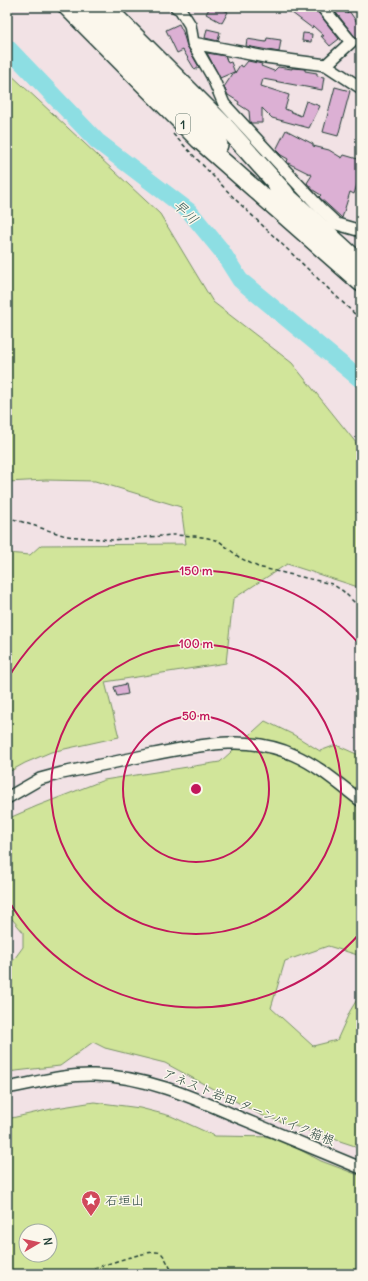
<svg xmlns="http://www.w3.org/2000/svg" width="368" height="1281" viewBox="0 0 368 1281" font-family="Delius,'Klee One',sans-serif">
<style>
.green{fill:#d1e59a;stroke:#789167;fill-rule:evenodd}
.lines{fill:none;stroke-linecap:round;stroke-linejoin:round}
.river{stroke:#8ddee3;stroke-width:17}
.building{fill:#dcb0d4;stroke:#1f3d34}
.minor-casing{stroke:#1f3d34;stroke-width:14}
.highway-casing{stroke:#1f3d34;stroke-width:20}
.path{stroke:#1f3d34;stroke-width:1.5;stroke-dasharray:4 3;stroke-linecap:butt}
.minor{stroke:#fbf7ec;stroke-width:11}
.highway{stroke:#fbf7ec;stroke-width:17}
.ring{fill:none;stroke:#c2185b;stroke-width:2}
.labels{text-anchor:middle;dominant-baseline:central;stroke-width:3;stroke-linejoin:round;paint-order:stroke}
.shield{fill:#fbf7ec;stroke:#61756b;stroke-width:1}
.shield-label{font-size:12px;font-weight:bold;fill:#1f3d34}
.street-label{font-size:13px;fill:#1f3d34;stroke:#fbf7ec}
.poi-label{font-size:13px;fill:#1f3d34;stroke:#fbf7ec;text-anchor:start}
.water-label{font-size:14px;font-style:italic;fill:#355d57;stroke:#fbf7ec}
.centre{fill:#c2185b;stroke:#fbf7ec;stroke-width:2}
.ring-label{font-size:12px;text-anchor:middle;font-weight:bold;fill:#c2185b;stroke:#fbf7ec;stroke-width:3;stroke-linejoin:round;paint-order:stroke}
</style>
<rect width="100%" height="100%" fill="#f2e2e5"/>
<filter id="ink" filterUnits="userSpaceOnUse"><feTurbulence type="fractalNoise" baseFrequency=".025" numOctaves="2"/><feDisplacementMap in="SourceGraphic" scale="8" xChannelSelector="R" yChannelSelector="G"/><feConvolveMatrix kernelMatrix="1 2 1 2 8 2 1 2 1" color-interpolation-filters="sRGB"/></filter>
<g filter="url(#ink)">
<path class="green" d="M 7,71 L 160,214 L 213,302 L 292,363 L 361,449 L 361,588 L 287,564 L 233,599 L 226,663 L 105,682 L 119,737 L 51,752 L 25,763 L 7,773 L 7,553 L 30,555 L 41,545 L 186,544 L 181,507 L 95,481 L 46,480 L 7,482 Z
M 265,721 L 294,735 L 320,751 L 336,745 L 361,756 L 361,956 L 328,946 L 285,961 L 271,1008 L 313,1046 L 337,1040 L 350,1011 L 361,993 L 361,1148 L 261,1115 L 165,1063 L 105,1048 L 93,1042 L 60,1066 L 7,1072 L 7,969 L 23,947 L 23,932 L 7,913 L 7,819 L 37,806 L 104,780 L 220,762 Z
M 94,1102 L 140,1108 L 171,1116 L 215,1136 L 276,1137 L 321,1161 L 361,1176 L 361,1274 L 7,1274 L 7,1119 L 56,1108 ZM 26,1231 L 50,1231 L 50,1255 L 26,1255 Z"/>
<g class="lines">
<path class="river" d="M 7,47 L 97,141 L 189,211 L 221,250 L 240,280 L 361,380"/>
</g>
<path class="building" d="M 210,7 L 219,7 L 228,12 L 222,23 L 206,14 Z
M 284,7 L 315,7 L 317,11 L 339,39 L 330,46 L 321,36 L 324,36 L 313,26 L 312,28 Z
M 338,7 L 341,7 L 346,14 L 349,11 L 361,28 L 361,49 L 358,44 L 356,38 L 334,10 Z
M 179,24 L 184,34 L 183,33 L 187,46 L 199,67 L 195,70 L 183,50 L 177,53 L 166,30 Z
M 207,29 L 220,32 L 218,41 L 205,38 Z
M 303,33 L 312,34 L 311,42 L 302,41 Z
M 267,38 L 281,40 L 279,52 L 246,46 L 247,39 L 266,42 Z
M 207,53 L 225,56 L 228,63 L 231,62 L 235,73 L 240,65 L 243,67 L 248,61 L 262,64 L 261,66 L 274,71 L 278,67 L 292,69 L 292,68 L 305,69 L 305,71 L 317,73 L 317,76 L 324,77 L 322,90 L 263,79 L 261,86 L 289,95 L 285,109 L 301,116 L 306,101 L 320,106 L 309,128 L 272,118 L 262,108 L 262,123 L 251,123 L 250,122 L 249,111 L 238,104 L 239,102 L 228,95 L 224,87 L 234,72 L 220,78 Z
M 335,87 L 350,91 L 338,136 L 323,132 Z
M 286,130 L 313,144 L 313,146 L 329,150 L 342,158 L 344,155 L 361,160 L 361,172 L 354,194 L 350,192 L 342,218 L 319,197 L 321,195 L 313,190 L 307,183 L 312,175 L 288,163 L 287,162 L 288,159 L 281,155 L 276,150 Z
M 126,684 L 128,694 L 117,696 L 114,687 Z"/>
<g class="lines">
<g class="minor-casing">
<path id="minor" d="M 176,7 L 180,9 L 190,25 L 193,43 L 212,76 L 224,104 L 320,208 L 337,224 L 361,231
M 322,7 L 351,42 L 326,65
M 193,43 L 265,57 L 326,65 L 361,88
M 7,798 L 40,779 L 62,773 C 93,767 123,760 154,754 C 201,745 248,734 294,755 C 319,766 340,785 361,801
M 7,1088 C 35,1083 65,1074 94,1075 C 145,1076 192,1097 238,1117 C 279,1134 320,1151 361,1168"/>
</g>
<g class="highway-casing">
<path id="highway" d="M 67,7 L 199,140 L 361,283
M 89,7 L 191,111 L 219,145
M 106,7 L 224,125 L 285,193
M 277,187 L 361,264"/>
</g>
<path class="path" d="M 50,7 L 54,11
M 173,134 L 236,200 L 361,320
M 7,517 L 66,536 L 112,540 L 173,535 L 195,536 L 208,538 L 219,541 L 240,558 L 258,567 L 332,584 L 343,591 L 361,609
M 94,1268 C 107,1265 151,1248 161,1253 C 165,1256 170,1269 174,1274
M 197,1274 L 210,1272 L 218,1274"/>
<use href="#minor" class="minor"/>
<use href="#highway" class="highway"/>
</g>
</g>
<g class="ring">
<circle cx="196" cy="789" r="73"/>
<circle cx="196" cy="789" r="145"/>
<path d="M361 932A218 218 0 0 1 7 898M7 680A218 218 0 0 1 361 646"/>
</g>
<defs>
<g id="sight-pin" transform="scale(1)"><path d="M0 17L-7.5 6A9.5 9.5 0 1 1 7.5 6Z" fill="#d1495b" stroke="#fbf7ec"/><path d="M0-6L1.8-2.2L6-1.7L2.9 1.2L3.7 5.4L0 3.3L-3.7 5.4L-2.9 1.2L-6-1.7L-1.8-2.2Z" fill="#fff"/></g>
</defs>
<g fill-rule="evenodd">
<use href="#sight-pin" x="91" y="1200"/>
</g>
<g class="labels">
<rect class="shield" x="176" y="114" width="14" height="20" rx="3"/>
<g class="shield-label">
<text x="183" y="124">1</text>
</g>
<g class="street-label">
<text transform="translate(249 1107) rotate(22)">アネスト岩田 ターンパイク箱根</text>
</g>
<g class="poi-label">
<text x="105" y="1200">石垣山</text>
</g>
<g class="water-label">
<text transform="translate(186 212) rotate(43)">早川</text>
</g>
</g>
<circle cx="196" cy="789" r="6" class="centre"/>
<g class="ring-label">
<text x="196" y="575">150 m</text>
<text x="196" y="648">100 m</text>
<text x="196" y="720">50 m</text>
</g>
<rect width="368" height="1281" fill="none" stroke="#fbf7ec" stroke-width="24"/>
<rect x="12" y="12" width="344" height="1257" fill="none" stroke="#1f3d34" stroke-width="1.5" filter="url(#ink)"/>
<g transform="translate(38 1243) rotate(81)"><circle r="19" fill="#fbf7ec" stroke="#a3ada2"/>
<path d="M0-3L7 15L0 10L-7 15Z" fill="#d1495b"/>
<text y="-6" font-size="11" font-weight="bold" text-anchor="middle" fill="#1f3d34">N</text>
</g>
</svg>
